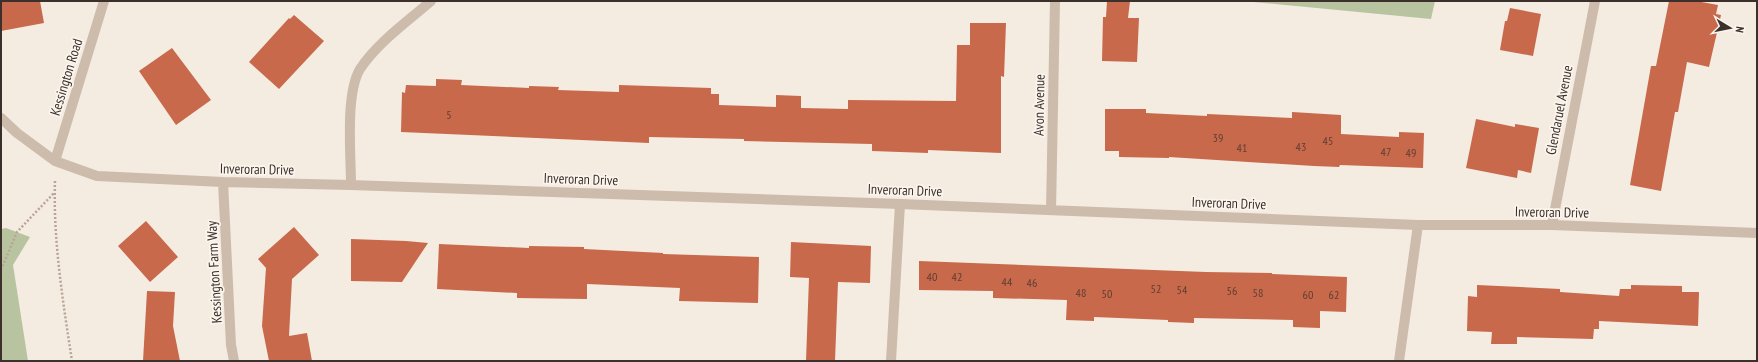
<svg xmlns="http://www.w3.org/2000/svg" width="1758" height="362" viewBox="0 0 1758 362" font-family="'PT Sans Narrow',sans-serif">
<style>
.green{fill:#b8c4a0}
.building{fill:#c8694b}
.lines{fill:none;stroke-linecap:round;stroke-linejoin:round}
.path{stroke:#b9a596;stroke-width:2.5;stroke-dasharray:2 2;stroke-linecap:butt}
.service{stroke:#cdbbac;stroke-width:10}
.minor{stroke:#cdbbac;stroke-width:10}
.labels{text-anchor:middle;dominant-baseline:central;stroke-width:3.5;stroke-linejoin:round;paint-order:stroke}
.number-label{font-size:12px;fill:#5e3e33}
.street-label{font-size:14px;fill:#3b302b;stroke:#fbf5ee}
</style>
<rect width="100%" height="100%" fill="#f4ebe1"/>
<path class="green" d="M 1243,1 L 1435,1 L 1431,19 Z
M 6,228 L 30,237 L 13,265 L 28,361 L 1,361 L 1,229 Z"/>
<path class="building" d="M 1,1 L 40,1 L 44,23 L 1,31 Z
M 1107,1 L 1130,1 L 1128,18 L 1139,18 L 1137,62 L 1102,61 L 1103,17 L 1106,17 Z
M 1669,1 L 1696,1 L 1718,5 L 1716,14 L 1721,15 L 1709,67 L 1687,62 L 1678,112 L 1675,112 L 1661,191 L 1630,185 L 1651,66 L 1656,66 Z
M 1510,8 L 1541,14 L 1533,56 L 1500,50 L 1505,21 L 1507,21 Z
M 294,15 L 324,41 L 279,89 L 249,62 L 289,18 L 290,19 Z
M 970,23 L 1006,23 L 1004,77 L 1001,76 L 1001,153 L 928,150 L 928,153 L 872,151 L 872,144 L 744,141 L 744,139 L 649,137 L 649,143 L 401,132 L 402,92 L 405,93 L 406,85 L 436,86 L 436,79 L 462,80 L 461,85 L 529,88 L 529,86 L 559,87 L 558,90 L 619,92 L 619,85 L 711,88 L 711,94 L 719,94 L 719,105 L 776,107 L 776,95 L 801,96 L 801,108 L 848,109 L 848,100 L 956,101 L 957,45 L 970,45 Z
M 172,48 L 211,100 L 176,125 L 139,71 Z
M 1105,109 L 1146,109 L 1146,113 L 1207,116 L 1207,114 L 1292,118 L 1292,112 L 1341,115 L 1341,134 L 1399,137 L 1399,132 L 1424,133 L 1423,168 L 1340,165 L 1339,167 L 1314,166 L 1169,157 L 1169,158 L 1119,157 L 1119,151 L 1105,151 Z
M 1476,119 L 1515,127 L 1515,124 L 1539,128 L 1531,173 L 1518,170 L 1517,178 L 1466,168 Z
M 146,221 L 178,257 L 150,282 L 118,246 Z
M 294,227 L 319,255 L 292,279 L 289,336 L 307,333 L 312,361 L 269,361 L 262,326 L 266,268 L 258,259 Z
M 351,239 L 406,241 L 428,243 L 402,282 L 351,281 Z
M 791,242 L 871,246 L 870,283 L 838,282 L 835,361 L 806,361 L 809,278 L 790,277 Z
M 439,244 L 529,248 L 529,246 L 584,247 L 584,249 L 663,253 L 663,254 L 759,257 L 758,303 L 679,301 L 680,288 L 587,284 L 587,299 L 517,298 L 517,293 L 437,289 Z
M 919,261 L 1206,272 L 1272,273 L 1272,274 L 1347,277 L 1346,312 L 1320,311 L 1320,328 L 1293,327 L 1293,320 L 1194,318 L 1194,323 L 1168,322 L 1168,320 L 1094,317 L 1094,321 L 1066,320 L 1067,300 L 993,298 L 993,291 L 919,290 Z
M 1477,285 L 1560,289 L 1560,292 L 1619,296 L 1620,289 L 1631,289 L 1631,285 L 1682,286 L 1682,292 L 1699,292 L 1698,326 L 1599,321 L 1599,329 L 1594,329 L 1593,339 L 1517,337 L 1517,344 L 1491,344 L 1492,332 L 1467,331 L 1468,296 L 1477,297 Z
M 147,291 L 175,292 L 173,326 L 180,361 L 143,361 Z"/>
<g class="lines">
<path class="path" d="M 55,181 C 53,241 63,302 72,361
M 1,270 L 17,232 L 54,193"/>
<path class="service" d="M 891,361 L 900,204
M 1399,361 L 1418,225"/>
<path class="minor" d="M 1,118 L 17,133 L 55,161 L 97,176 L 223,182 L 351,185 L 900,204 L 1418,225 L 1552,225 L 1757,233
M 55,161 L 104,1
M 223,182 L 231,345 L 234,361
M 351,185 C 351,155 345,94 360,69 C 378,42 407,22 431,1
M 1051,210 L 1055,1
M 1552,225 L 1595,1"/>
</g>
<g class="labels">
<g class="number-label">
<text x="449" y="114">5</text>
<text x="1218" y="137">39</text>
<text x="1328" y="140">45</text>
<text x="1301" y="146">43</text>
<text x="1242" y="147">41</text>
<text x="1386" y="151">47</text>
<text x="1411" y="152">49</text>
<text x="932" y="276">40</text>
<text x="957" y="276">42</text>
<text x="1007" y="281">44</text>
<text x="1032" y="282">46</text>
<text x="1156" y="288">52</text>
<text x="1182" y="289">54</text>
<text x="1232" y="290">56</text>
<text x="1081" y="292">48</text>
<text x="1258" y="292">58</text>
<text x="1107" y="293">50</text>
<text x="1308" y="294">60</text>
<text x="1334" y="294">62</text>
</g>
<g class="street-label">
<text transform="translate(66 77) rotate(-73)">Kessington Road</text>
<text transform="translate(1039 105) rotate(-89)">Avon Avenue</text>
<text transform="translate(1559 110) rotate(-79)">Glendaruel Avenue</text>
<text transform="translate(257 169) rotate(1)">Inveroran Drive</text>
<text transform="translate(581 179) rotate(2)">Inveroran Drive</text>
<text transform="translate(905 190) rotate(2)">Inveroran Drive</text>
<text transform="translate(1229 203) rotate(2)">Inveroran Drive</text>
<text transform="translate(1552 212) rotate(1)">Inveroran Drive</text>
<text transform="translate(214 272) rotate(-93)">Kessington Farm Way</text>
</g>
</g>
<rect width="1758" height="362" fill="none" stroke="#3b302b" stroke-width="4"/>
<g transform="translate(1730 28) rotate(100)" stroke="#fbf5ee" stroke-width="3" paint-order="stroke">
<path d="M0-3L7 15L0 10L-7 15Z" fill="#3b302b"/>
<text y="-6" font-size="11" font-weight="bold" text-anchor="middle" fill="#3b302b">N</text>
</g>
</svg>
